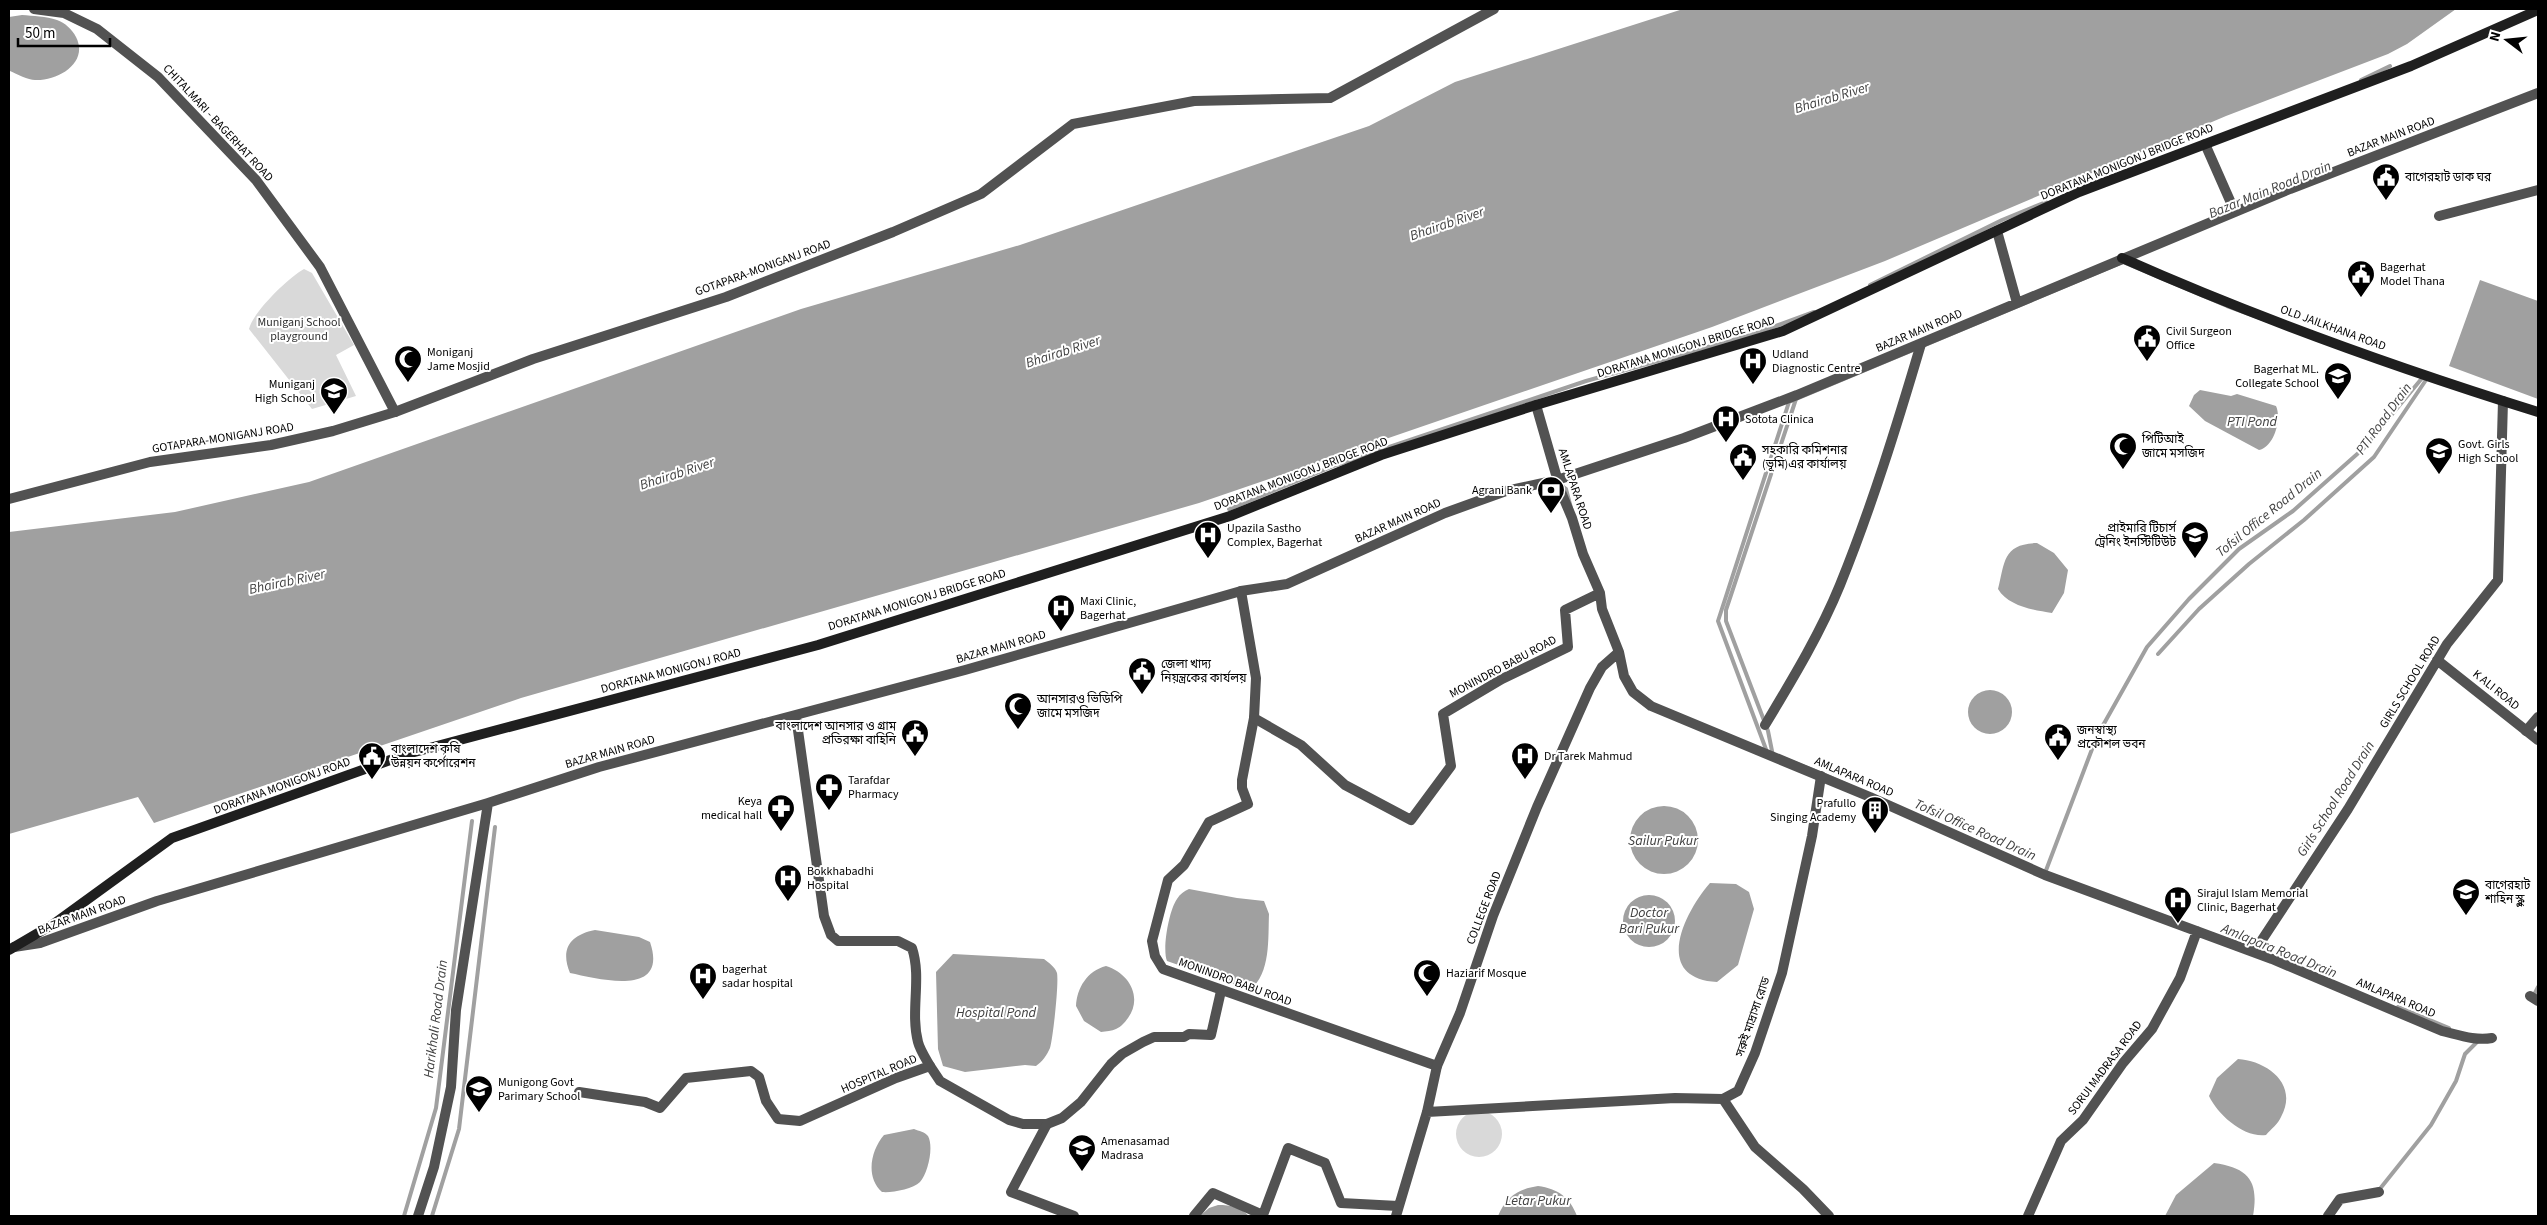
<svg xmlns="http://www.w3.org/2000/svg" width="2547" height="1225" viewBox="0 0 2547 1225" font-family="'Source Sans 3','Noto Sans Bengali',sans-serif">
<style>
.green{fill:#d9d9d9}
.water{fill:#a0a0a0}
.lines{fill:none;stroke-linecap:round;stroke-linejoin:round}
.stream{stroke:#a0a0a0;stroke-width:4}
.minor{stroke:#525252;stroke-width:10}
.tertiary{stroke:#525252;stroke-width:10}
.secondary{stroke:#1f1f1f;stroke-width:10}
.labels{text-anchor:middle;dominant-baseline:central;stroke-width:4;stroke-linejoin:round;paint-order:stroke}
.street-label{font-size:12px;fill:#000;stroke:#fff}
.poi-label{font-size:12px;fill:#000;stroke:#fff;text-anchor:start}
.park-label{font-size:12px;fill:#303030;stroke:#fff}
.water-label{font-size:14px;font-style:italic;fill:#414141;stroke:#fff}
</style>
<rect width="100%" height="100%" fill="#fff"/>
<path class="green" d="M 304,269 L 312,273 L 354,345 L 336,355 L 356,396 L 312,409 L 249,329 C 253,312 289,277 304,269 Z
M1456 1134a23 23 0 1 1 46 0a23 23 0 1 1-46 0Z"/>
<path class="water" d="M 1683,9 L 2456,9 L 2407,44 L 2388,54 L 2226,116 L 1885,261 L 1712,327 L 1199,503 L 521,698 L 154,823 L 138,797 L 9,834 L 9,532 L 175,512 L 309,482 L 801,309 L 1020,245 L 1369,126 L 1455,82 Z
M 22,15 C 33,16 46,16 57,20 C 65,23 72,29 76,37 C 89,62 59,81 35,80 C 28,80 17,74 10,71 L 9,17 Z
M 2480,280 L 2538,301 L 2538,399 L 2449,366 Z
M 2200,390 L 2231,396 L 2237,394 L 2276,406 C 2282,419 2274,447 2259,450 L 2205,421 L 2189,406 L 2194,395 Z
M 2037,543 L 2054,553 L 2068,570 L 2064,593 L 2052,613 C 2033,610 2008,606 1998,589 C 2005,561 2003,544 2037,543 Z
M1968 712a22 22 0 1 1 44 0a22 22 0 1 1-44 0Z
M1630 840a34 34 0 1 1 68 0a34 34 0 1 1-68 0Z
M 1710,883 L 1736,884 L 1749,892 L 1754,909 L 1738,965 L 1717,982 C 1652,978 1684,913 1710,883 Z
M 1189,889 L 1237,898 L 1264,901 L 1269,914 C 1268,938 1271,973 1250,990 L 1167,961 C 1162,949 1169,910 1177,899 C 1180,894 1184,891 1189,889 Z
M1623 921a26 26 0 1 1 52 0a26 26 0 1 1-52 0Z
M 595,930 L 639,937 L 650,942 C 669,998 599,979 570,973 C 560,949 570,935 595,930 Z
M 953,954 L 1044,959 C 1049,963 1055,967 1057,973 C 1059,983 1053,1038 1050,1048 C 1047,1055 1042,1062 1036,1066 L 1025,1065 L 965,1072 L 943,1066 L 938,1049 L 936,972 Z
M 1106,966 C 1129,973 1143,997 1128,1018 C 1125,1022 1121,1027 1116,1029 C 1112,1031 1106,1031 1101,1032 L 1084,1021 L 1076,1006 C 1077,988 1087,971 1106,966 Z
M 2238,1059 C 2267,1061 2299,1084 2281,1117 C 2278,1124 2271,1129 2266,1135 C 2244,1138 2218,1115 2209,1096 L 2217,1078 Z
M 914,1129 C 919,1131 925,1132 928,1136 C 934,1147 928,1173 920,1182 C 913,1189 892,1193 882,1192 C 865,1177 871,1150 884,1135 Z
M 2214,1163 C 2249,1168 2259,1181 2253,1216 L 2165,1216 L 2176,1195 Z
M 1538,1186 C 1558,1189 1570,1197 1577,1216 L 1498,1216 C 1506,1197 1518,1189 1538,1186 Z
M 1218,1205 C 1231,1205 1240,1207 1249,1216 L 1200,1216 L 1209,1208 Z"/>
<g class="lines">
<path class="stream" d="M 2361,80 L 2390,66
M 2123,262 L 2227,306 L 2423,377 L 2364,448 L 2293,511 L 2239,549 L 2189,599 L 2147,647 L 2097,736 L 2045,873 L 1823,774 L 1767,752 L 1718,621 L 1789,402 Z
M 1870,285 L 2002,220 L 2046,202
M 1797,396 L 1726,610 L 1726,621 L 1768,731 L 1773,756 L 1651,705 L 1634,691 L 1625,675 L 1620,652 L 1603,609 L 1601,592 L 1583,553 L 1566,489 L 1554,481 L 1678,441 Z
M 1229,509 L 1336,465 L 1419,437 L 1586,381 L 1751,335 L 1814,312
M 2158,654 L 2199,609 L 2249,564 L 2304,520 L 2374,457 L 2428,377
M 2536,996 L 2534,995 L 2538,987
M 2398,1007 L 2449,1028
M 2379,1190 L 2431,1125 L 2456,1081 L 2465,1054 L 2478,1041
M 404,1216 L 436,1108 L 472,821
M 432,1216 L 459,1129 L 495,827"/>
<path class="minor" d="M 2439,216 L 2538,190
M 9,499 L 150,462 L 271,445 L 333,431 L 395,412 L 533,359 L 726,297 L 893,232 L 981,194 L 1073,124 L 1194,101 L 1330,98 L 1494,9
M 1241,591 L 1256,678 L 1254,718 L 1242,780 L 1242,788 L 1248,804 L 1209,822 L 1184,865 L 1168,880 L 1152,941 L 1155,956 L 1163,969 L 1437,1066
M 1765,725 C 1792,680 1820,634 1840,585 C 1872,506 1897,425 1921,344
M 2526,731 L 2538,717
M 1821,776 L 1812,836 L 1782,973 L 1755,1053 L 1738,1091 L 1723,1099 L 1755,1147 L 1803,1189 L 1829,1216
M 930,1066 L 940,1081 L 1009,1120 L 1023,1124 L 1047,1124 L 1062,1118 L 1081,1102 L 1111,1064 L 1122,1054 L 1143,1042 L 1154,1037 L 1184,1037 L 1189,1034 L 1211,1035 L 1221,991"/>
<path class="tertiary" d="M 34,9 L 64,13 L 97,29 L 158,77 L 256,180 L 320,267 L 395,412
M 2205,144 L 2235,212
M 1997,231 L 2017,303
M 1536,405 L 1561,492 L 1572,518 L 1583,554 L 1600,593 L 1602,609 L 1619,652 L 1624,676 L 1633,692 L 1651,706 L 1870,797 L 2045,875 L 2272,959 L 2442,1031 C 2459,1035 2475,1041 2492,1038
M 2437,660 L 2538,740
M 1254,718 L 1301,745 L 1345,785 L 1411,820 L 1451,766 L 1443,714 L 1502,679 L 1568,647 L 1565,610 L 1600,593
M 14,947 L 40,943 L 157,901 L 488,803 L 599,767 L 965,670 L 1241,591 L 1287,584 L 1445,513 L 1506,491 L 1557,480 L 1684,438 L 1797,395 L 2290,189 L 2538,93
M 2254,952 L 2348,809 L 2447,644 L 2498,580 L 2503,401
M 2530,996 L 2538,1001
M 579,1092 L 645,1102 L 660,1108 L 686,1078 L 751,1071 L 759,1077 L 766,1101 L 778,1119 L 800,1121 L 896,1078 L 930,1066 C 926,1059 920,1050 918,1042 C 910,1011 922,978 912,948 L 898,941 L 838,941 L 831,935 L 824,916 L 796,716
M 1427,1112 L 1675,1098 L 1723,1099
M 1047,1124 L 1011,1192 L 1074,1216
M 418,1216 L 434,1167 L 451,1087 L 456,1010 L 488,803
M 1194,1216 L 1213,1193 L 1263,1215 L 1288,1148 L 1325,1163 L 1341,1203 L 1398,1206
M 1396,1216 L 1427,1112 L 1437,1066 L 1460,1013 L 1493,916 L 1537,807 L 1590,688 L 1602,667 L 1619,652
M 2028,1216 L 2061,1141 L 2083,1120 L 2123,1063 L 2152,1029 L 2180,978 L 2197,931
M 2328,1216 L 2340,1199 L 2379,1192"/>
<path class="secondary" d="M 2122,258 C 2257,318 2397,368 2538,412
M 9,950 L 55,923 L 172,838 L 407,754 L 818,645 L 1230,516 L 1381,455 L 1536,405 L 1783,331 L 2079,192 L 2411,66 L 2538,10"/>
</g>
<defs>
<g id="civic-pin" transform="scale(1.4375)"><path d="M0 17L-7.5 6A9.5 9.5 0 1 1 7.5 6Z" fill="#000" stroke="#fff"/><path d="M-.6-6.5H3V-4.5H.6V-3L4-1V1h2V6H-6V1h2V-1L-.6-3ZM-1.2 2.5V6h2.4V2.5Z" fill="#fff"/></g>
<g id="mosque-pin" transform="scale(1.4375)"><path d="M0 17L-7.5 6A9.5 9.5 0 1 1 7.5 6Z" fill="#000" stroke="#fff"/><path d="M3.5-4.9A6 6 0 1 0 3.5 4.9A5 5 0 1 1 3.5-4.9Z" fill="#fff"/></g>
<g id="hospital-pin" transform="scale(1.4375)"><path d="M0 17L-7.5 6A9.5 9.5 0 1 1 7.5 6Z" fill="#000" stroke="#fff"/><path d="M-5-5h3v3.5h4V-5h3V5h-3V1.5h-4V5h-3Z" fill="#fff"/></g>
<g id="school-pin" transform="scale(1.4375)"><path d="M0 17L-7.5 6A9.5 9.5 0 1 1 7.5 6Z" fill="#000" stroke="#fff"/><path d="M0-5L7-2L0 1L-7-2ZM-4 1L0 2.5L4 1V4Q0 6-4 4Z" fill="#fff"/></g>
<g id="bank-pin" transform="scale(1.4375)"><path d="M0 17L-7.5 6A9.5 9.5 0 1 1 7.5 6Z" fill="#000" stroke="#fff"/><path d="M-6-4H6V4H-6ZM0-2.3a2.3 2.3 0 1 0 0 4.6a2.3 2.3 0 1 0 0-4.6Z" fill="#fff"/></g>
<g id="pharmacy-pin" transform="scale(1.4375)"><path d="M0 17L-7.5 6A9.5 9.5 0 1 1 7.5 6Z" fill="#000" stroke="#fff"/><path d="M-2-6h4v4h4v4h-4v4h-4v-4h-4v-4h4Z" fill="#fff"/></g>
<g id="building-pin" transform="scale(1.4375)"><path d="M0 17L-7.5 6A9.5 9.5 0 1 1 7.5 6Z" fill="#000" stroke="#fff"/><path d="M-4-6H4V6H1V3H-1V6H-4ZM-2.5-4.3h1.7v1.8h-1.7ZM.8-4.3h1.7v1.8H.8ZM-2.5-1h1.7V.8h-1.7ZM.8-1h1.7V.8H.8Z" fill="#fff"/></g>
</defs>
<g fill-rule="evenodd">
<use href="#civic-pin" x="2386" y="177"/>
<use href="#civic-pin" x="2361" y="274"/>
<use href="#civic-pin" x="2147" y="338"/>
<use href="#mosque-pin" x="408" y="359"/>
<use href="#hospital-pin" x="1753" y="361"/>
<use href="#school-pin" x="2338" y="376"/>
<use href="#school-pin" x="334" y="391"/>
<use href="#hospital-pin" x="1726" y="419"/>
<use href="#mosque-pin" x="2123" y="446"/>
<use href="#school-pin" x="2439" y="451"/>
<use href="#civic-pin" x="1743" y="457"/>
<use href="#bank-pin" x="1551" y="490"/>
<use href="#hospital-pin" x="1208" y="535"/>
<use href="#school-pin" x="2195" y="535"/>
<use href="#hospital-pin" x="1061" y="608"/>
<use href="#civic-pin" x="1142" y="671"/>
<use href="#mosque-pin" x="1018" y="706"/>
<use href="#civic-pin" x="915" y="733"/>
<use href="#civic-pin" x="2058" y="737"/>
<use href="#civic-pin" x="372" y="756"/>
<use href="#hospital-pin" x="1525" y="756"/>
<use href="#pharmacy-pin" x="829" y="787"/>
<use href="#pharmacy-pin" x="781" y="808"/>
<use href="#building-pin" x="1875" y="810"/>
<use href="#hospital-pin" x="788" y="878"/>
<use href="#school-pin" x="2466" y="892"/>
<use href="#hospital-pin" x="2178" y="900"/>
<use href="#mosque-pin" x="1427" y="973"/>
<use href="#hospital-pin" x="703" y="976"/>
<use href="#school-pin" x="479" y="1089"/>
<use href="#school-pin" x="1082" y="1148"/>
</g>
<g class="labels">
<g class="street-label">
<text transform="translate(218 123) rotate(47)">CHITALMARI - BAGERHAT ROAD</text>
<text transform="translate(2391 137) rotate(-21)">BAZAR MAIN ROAD</text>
<text transform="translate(2127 162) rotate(-22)">DORATANA MONIGONJ BRIDGE ROAD</text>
<text transform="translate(763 268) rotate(-20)">GOTAPARA-MONIGANJ ROAD</text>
<text transform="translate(2333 328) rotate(20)">OLD JAILKHANA ROAD</text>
<text transform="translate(1919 331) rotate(-23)">BAZAR MAIN ROAD</text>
<text transform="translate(1686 347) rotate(-17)">DORATANA MONIGONJ BRIDGE ROAD</text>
<text transform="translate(223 438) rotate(-9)">GOTAPARA-MONIGANJ ROAD</text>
<text transform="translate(1301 474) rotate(-21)">DORATANA MONIGONJ BRIDGE ROAD</text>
<text transform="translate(1575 489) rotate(72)">AMLAPARA ROAD</text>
<text transform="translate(1398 521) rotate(-24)">BAZAR MAIN ROAD</text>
<text transform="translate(917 600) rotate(-17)">DORATANA MONIGONJ BRIDGE ROAD</text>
<text transform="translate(1001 647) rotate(-16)">BAZAR MAIN ROAD</text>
<text transform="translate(1503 667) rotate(-28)">MONINDRO BABU ROAD</text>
<text transform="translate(671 671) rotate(-15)">DORATANA MONIGONJ ROAD</text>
<text transform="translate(2410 682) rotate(-59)">GIRLS SCHOOL ROAD</text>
<text transform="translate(2496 690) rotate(39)">K ALI ROAD</text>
<text transform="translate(610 752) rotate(-16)">BAZAR MAIN ROAD</text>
<text transform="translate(1854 777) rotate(23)">AMLAPARA ROAD</text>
<text transform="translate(282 786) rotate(-20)">DORATANA MONIGONJ ROAD</text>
<text transform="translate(1484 908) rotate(-69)">COLLEGE ROAD</text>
<text transform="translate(82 915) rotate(-20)">BAZAR MAIN ROAD</text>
<text transform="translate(1235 982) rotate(20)">MONINDRO BABU ROAD</text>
<text transform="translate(2396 998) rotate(23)">AMLAPARA ROAD</text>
<text transform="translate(1753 1017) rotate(-71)">সরুই মাদ্রাসা রোড</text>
<text transform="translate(2105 1068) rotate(-53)">SORUI MADRASA ROAD</text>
<text transform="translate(879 1074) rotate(-23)">HOSPITAL ROAD</text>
</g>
<g class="poi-label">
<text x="2405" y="177">বাগেরহাট ডাক ঘর</text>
<text x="2380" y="267">Bagerhat<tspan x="2380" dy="14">Model Thana</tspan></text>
<text x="2166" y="331">Civil Surgeon<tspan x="2166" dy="14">Office</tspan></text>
<text x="427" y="352">Moniganj<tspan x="427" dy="14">Jame Mosjid</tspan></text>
<text x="1772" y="354">Udland<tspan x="1772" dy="14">Diagnostic Centre</tspan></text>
<text x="2319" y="369" text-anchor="end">Bagerhat ML.<tspan x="2319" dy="14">Collegate School</tspan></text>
<text x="315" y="384" text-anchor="end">Muniganj<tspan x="315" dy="14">High School</tspan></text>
<text x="1745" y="419">Sotota Clinica</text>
<text x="2142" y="439">পিটিআই<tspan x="2142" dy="14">জামে মসজিদ</tspan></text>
<text x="2458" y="444">Govt. Girls<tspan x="2458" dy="14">High School</tspan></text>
<text x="1762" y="450">সহকারি কমিশনার<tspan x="1762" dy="14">(ভূমি)এর কার্যালয়</tspan></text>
<text x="1532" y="490" text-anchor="end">Agrani Bank</text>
<text x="1227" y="528">Upazila Sastho<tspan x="1227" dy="14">Complex, Bagerhat</tspan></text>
<text x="2176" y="528" text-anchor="end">প্রাইমারি টিচার্স<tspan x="2176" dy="14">ট্রেনিং ইনস্টিটিউট</tspan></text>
<text x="1080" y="601">Maxi Clinic,<tspan x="1080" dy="14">Bagerhat</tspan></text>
<text x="1161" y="664">জেলা খাদ্য<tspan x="1161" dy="14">নিয়ন্ত্রকের কার্যলয়</tspan></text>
<text x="1037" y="699">আনসারও ভিডিপি<tspan x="1037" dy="14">জামে মসজিদ</tspan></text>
<text x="896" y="726" text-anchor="end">বাংলাদেশ আনসার ও গ্রাম<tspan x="896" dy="14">প্রতিরক্ষা বাহিনি</tspan></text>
<text x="2077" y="730">জনস্বাস্থ্য<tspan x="2077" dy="14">প্রকৌশল ভবন</tspan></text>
<text x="391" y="749">বাংলাদেশ কৃষি<tspan x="391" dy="14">উন্নয়ন কর্পোরেশন</tspan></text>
<text x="1544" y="756">Dr Tarek Mahmud</text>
<text x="848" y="780">Tarafdar<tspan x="848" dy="14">Pharmacy</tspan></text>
<text x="762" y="801" text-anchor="end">Keya<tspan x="762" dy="14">medical hall</tspan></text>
<text x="1856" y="803" text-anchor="end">Prafullo<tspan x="1856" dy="14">Singing Academy</tspan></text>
<text x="807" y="871">Bokkhabadhi<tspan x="807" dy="14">Hospital</tspan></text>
<text x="2485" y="885">বাগেরহাট<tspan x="2485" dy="14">শাহিন স্কুল</tspan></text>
<text x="2197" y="893">Sirajul Islam Memorial<tspan x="2197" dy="14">Clinic, Bagerhat</tspan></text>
<text x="722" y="969">bagerhat<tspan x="722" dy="14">sadar hospital</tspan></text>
<text x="1446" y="973">Haziarif Mosque</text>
<text x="498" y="1082">Munigong Govt<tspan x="498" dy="14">Parimary School</tspan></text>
<text x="1101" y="1141">Amenasamad<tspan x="1101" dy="14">Madrasa</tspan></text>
</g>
<g class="park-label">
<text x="299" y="322">Muniganj School<tspan x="299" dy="14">playground</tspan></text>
</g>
<g class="water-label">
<text transform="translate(1832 98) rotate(-17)">Bhairab River</text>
<text transform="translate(2270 190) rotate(-22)">Bazar Main Road Drain</text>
<text transform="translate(1447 224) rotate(-19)">Bhairab River</text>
<text transform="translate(1063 352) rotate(-18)">Bhairab River</text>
<text transform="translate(2384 419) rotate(-54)">PTI Road Drain</text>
<text x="2252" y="422">PTI Pond</text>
<text transform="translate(677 474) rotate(-18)">Bhairab River</text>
<text transform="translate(2269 513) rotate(-39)">Tofsil Office Road Drain</text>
<text transform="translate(287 582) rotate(-12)">Bhairab River</text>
<text transform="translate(2336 799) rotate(-58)">Girls School Road Drain</text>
<text transform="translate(1975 830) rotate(24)">Tofsil Office Road Drain</text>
<text x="1663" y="841">Sailur Pukur</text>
<text x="1649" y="913">Doctor<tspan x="1649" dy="16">Bari Pukur</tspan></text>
<text transform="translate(2279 951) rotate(22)">Amlapara Road Drain</text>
<text x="996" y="1013">Hospital Pond</text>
<text transform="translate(436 1019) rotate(-83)">Harikhali Road Drain</text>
<text x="1538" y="1201">Letar Pukur</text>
</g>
</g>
<rect width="2547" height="1225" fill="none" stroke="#000000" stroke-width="20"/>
<g transform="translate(2507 40) rotate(286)" stroke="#ffffff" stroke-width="4" paint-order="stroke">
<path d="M0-4L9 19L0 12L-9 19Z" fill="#000000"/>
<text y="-8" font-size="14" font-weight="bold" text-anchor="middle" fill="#000000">N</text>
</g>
<path d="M18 38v8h92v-8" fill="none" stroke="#000000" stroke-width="2.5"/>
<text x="25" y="38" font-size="15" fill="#000000" stroke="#ffffff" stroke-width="4" paint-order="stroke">50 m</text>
</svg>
